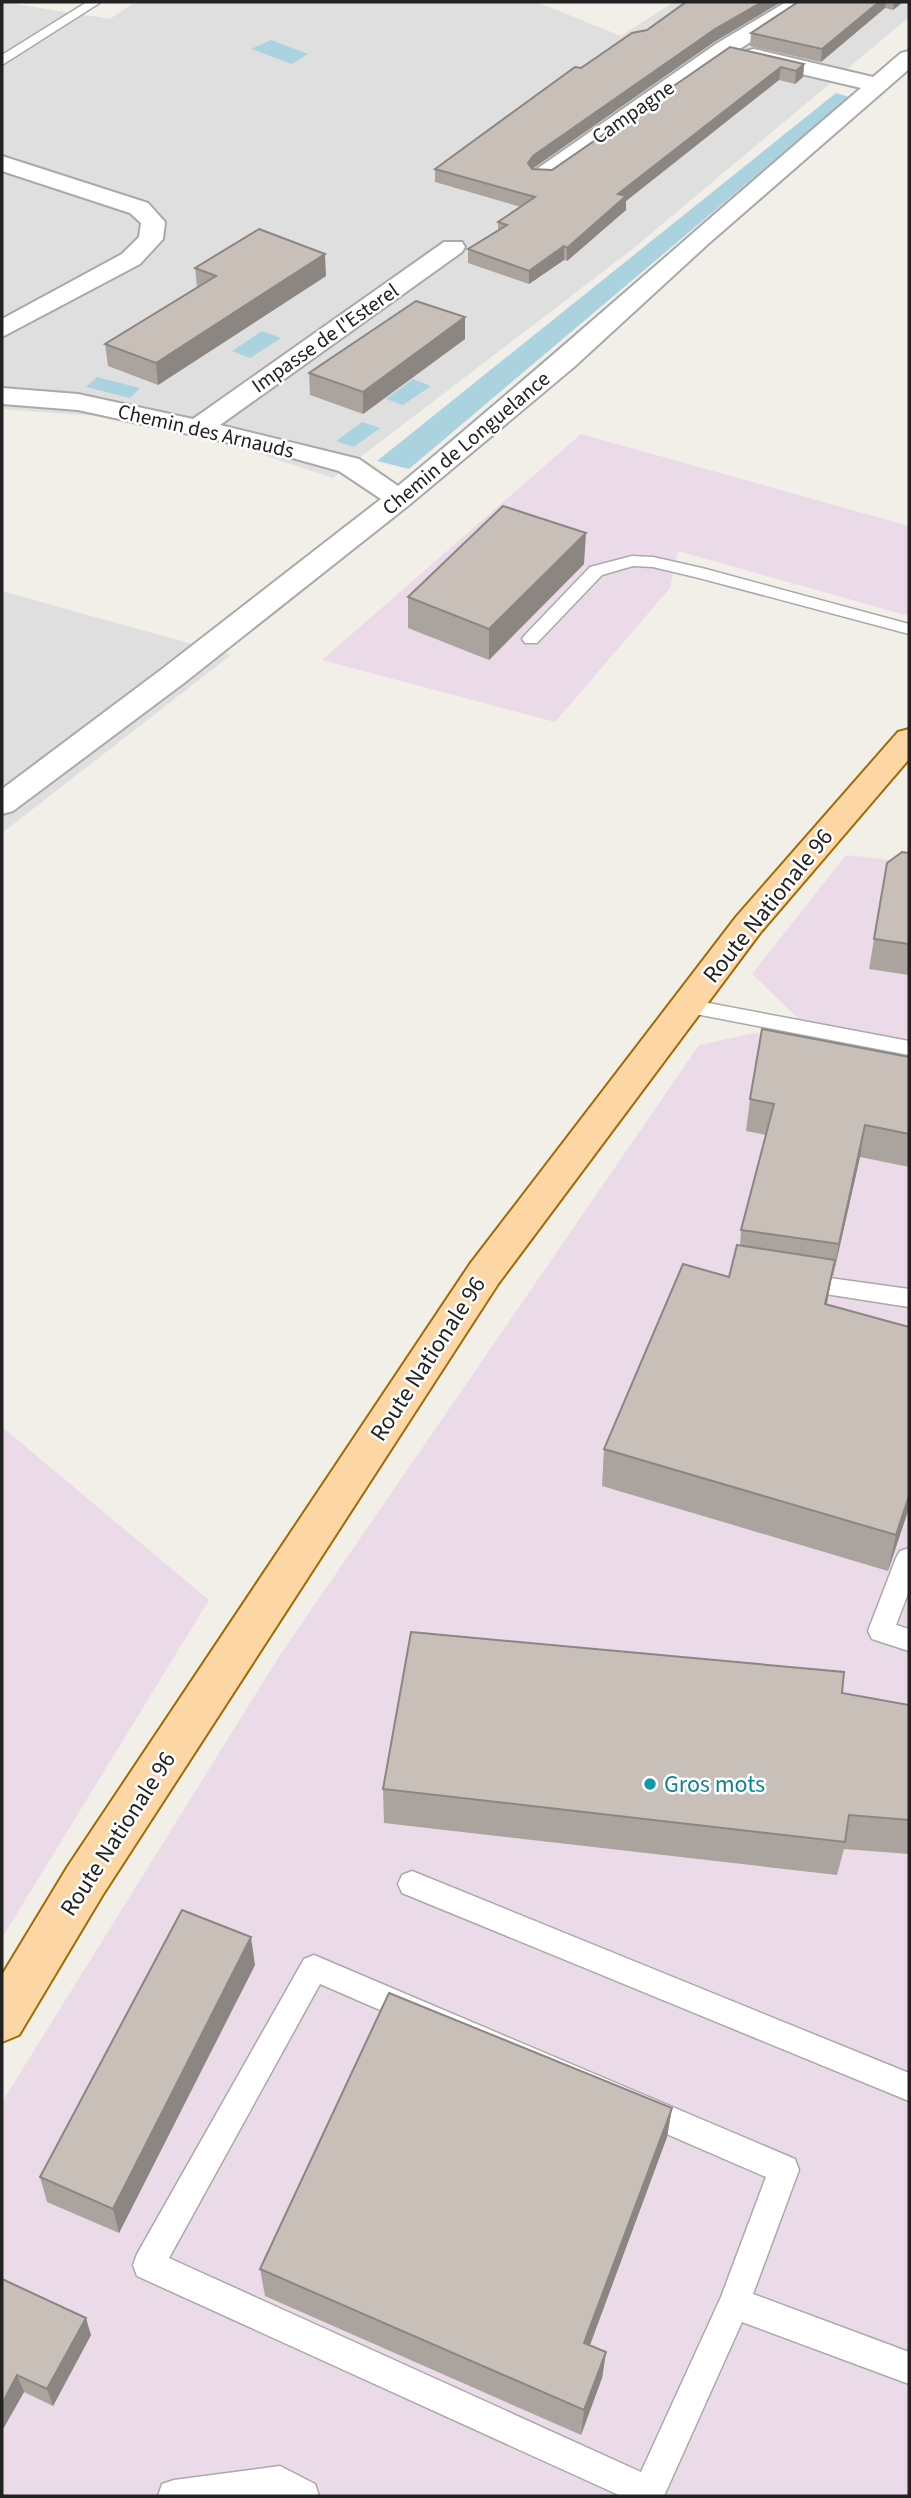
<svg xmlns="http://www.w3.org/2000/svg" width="911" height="2498" viewBox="0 0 911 2498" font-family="'Source Sans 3',sans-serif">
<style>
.residential{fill:#e0dfdf}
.industrial{fill:#ebdbe8}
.water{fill:#aad3df}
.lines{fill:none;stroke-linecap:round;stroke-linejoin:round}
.service-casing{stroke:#a9a9a9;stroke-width:3}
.minor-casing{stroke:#a9a9a9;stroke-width:4}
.primary-casing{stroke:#a06b00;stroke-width:4}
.service{fill:#fff;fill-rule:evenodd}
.minor{fill:#fff;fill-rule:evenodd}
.primary{fill:#fcd6a4;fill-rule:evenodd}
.wall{fill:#aba49e}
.shaded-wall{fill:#8b8681}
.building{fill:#c7bfb8;stroke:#8b8681;stroke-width:2}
.culture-dot{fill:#0f9aa8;stroke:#fff;stroke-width:2.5}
.labels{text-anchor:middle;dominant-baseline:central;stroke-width:5;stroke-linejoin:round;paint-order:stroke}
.far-street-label{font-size:21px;fill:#222;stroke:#fff}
.street-label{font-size:24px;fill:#222;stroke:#fff}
.culture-label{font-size:24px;fill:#0d838f;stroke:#fff;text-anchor:start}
</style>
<rect width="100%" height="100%" fill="#f2efe9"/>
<path class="residential" d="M 2,2 L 110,19 L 135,2 L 537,2 L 621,36 L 674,2 L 909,2 L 909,17 L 634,248 L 333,478 L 209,437 L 94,416 L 2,409 Z
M 2,591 L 231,655 L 2,833 Z"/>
<path class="industrial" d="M 581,434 L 909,526 L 909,616 L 678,551 L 670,588 L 555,722 L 322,660 Z
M 846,855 L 909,862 L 909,2496 L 2,2496 L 2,2102 L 280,1655 L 699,1045 L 754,1033 L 787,1036 L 797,1017 L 752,974 Z
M 2,1427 L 209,1600 L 2,1938 Z"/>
<path class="water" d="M 271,40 L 308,54 L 292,64 L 251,49 Z
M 836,93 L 849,97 L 409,469 L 377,461 Z
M 262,331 L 281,338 L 250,358 L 232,351 Z
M 97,377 L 140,388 L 130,398 L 86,387 Z
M 413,379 L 431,386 L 403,405 L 386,399 Z
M 362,422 L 380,428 L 354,447 L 336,441 Z"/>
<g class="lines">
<g class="service-casing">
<path id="service" d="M 87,2 L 101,2 L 2,65 L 2,55 Z
M 632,556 L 653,557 L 702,568 L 909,624 L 909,634 L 699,578 L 653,567 L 633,566 L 602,575 L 537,643 L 525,643 L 522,639 L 525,635 L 590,567 Z
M 687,999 L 909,1041 L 909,1055 L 680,1011 L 677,1006 Z
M 801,1274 L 909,1289 L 909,1307 L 793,1289 L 789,1283 L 793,1277 Z
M 909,1548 L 909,1591 L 896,1625 L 909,1629 L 909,1651 L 872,1639 L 868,1631 L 896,1558 L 900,1551 Z
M 412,1871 L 909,2073 L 909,2101 L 402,1893 L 398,1884 L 402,1875 Z
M 314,1955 L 795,2159 L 799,2170 L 753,2294 L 909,2352 L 909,2384 L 742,2322 L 664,2496 L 621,2496 L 137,2276 L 133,2265 L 137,2254 L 304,1959 ZM 320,1984 L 766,2177 L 721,2297 L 641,2472 L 169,2258 Z
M 280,2466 L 315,2484 L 319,2496 L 158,2496 L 162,2484 L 174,2480 Z"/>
</g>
<g class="minor-casing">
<path id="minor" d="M 786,2 L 812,2 L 732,54 L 550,181 L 534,181 L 530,176 L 534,171 L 716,44 Z
M 754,49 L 873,77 L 901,53 L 909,51 L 909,69 L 708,244 L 574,367 L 409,505 L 184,683 L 13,811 L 2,814 L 2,789 L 162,669 L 381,499 L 339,471 L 271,452 L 78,410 L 2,404 L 2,388 L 78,394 L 193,419 L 444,242 L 462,242 L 465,247 L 462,252 L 220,425 L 359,459 L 398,486 C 555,356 706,220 861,88 L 746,61 L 743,56 L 746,51 Z
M 2,156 L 148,203 L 165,222 L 163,239 L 140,264 L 2,337 L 2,319 L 122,254 L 139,237 L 141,223 L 130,213 L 2,171 Z"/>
</g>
<g class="primary-casing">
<path id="primary" d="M 909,729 L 909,759 L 760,933 L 498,1284 L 102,1896 L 19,2035 L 2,2042 L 2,1975 L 68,1866 L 470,1264 L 736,917 L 898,732 Z"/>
</g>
<use href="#service" class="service"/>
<use href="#minor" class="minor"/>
<use href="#primary" class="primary"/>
</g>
<path class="wall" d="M 686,2 L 781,2 L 714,42 L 532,169 L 552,170 L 730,47 L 804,64 L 803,77 L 795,84 L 779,80 L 626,201 L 626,210 L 567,261 L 564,260 L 529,284 L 468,263 L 468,249 L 498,230 L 498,222 L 521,207 L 435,182 L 435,169 L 581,68 L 647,30 Z
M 798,2 L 903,2 L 893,10 L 885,8 L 821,62 L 750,46 L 751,33 Z
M 195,268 L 326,276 L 158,385 L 108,366 L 105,344 L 197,287 Z
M 465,317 L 465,339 L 363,414 L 310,395 L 309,373 Z
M 584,564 L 489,660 L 408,628 L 408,597 Z
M 909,853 L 909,975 L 869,969 L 887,863 Z
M 909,1057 L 909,1167 L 860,1157 L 833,1276 L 832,1275 L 827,1304 L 909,1508 L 888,1571 L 602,1486 L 604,1449 L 729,1277 L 740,1245 L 741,1230 L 766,1135 L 746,1131 L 750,1099 Z
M 842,1693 L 909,1705 L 909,1854 L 844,1849 L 837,1875 L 384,1823 L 383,1789 Z
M 255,1965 L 119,2233 L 47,2202 L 40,2177 Z
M 672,2108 L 667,2137 L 590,2345 L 606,2352 L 602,2378 L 581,2435 L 265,2296 L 260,2269 Z
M 2,2280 L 91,2335 L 53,2406 L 24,2392 L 3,2429 L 2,2428 Z"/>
<path class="shaded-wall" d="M 762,2 L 781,2 L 714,42 L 532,169 L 527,176 L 528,163 L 533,156 L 715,29 Z
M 879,2 L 886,2 L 885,8 L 821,62 L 822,49 Z
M 894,2 L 903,2 L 893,10 Z
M 804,64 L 803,77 L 795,84 L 796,71 Z
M 781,67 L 779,80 L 626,201 L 626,210 L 567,261 L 567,248 L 618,194 Z
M 564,246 L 564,260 L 529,284 L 529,271 Z
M 325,254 L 326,276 L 158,385 L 156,363 Z
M 465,317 L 465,339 L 363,414 L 363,392 Z
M 586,533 L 584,564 L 489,660 L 489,629 Z
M 865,1125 L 860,1157 L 833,1276 L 839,1244 Z
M 835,1260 L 828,1297 L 819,1341 L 825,1304 Z
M 909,1496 L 909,1508 L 888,1571 L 896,1535 Z
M 251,1937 L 255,1965 L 119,2233 L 113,2209 Z
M 672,2108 L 667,2137 L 581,2369 L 584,2343 Z
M 86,2318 L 91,2335 L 53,2406 L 47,2389 Z
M 606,2352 L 602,2378 L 581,2435 L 584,2410 Z
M 17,2375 L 24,2392 L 3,2429 L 2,2425 L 2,2404 Z"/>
<path class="building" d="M 686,2 L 762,2 L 715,29 L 533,156 L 528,163 L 532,169 L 552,170 L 730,47 L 804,64 L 796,71 L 781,67 L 618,194 L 626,196 L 567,248 L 564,246 L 529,271 L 468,249 L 507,225 L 498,222 L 535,197 L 435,169 L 575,67 L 581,68 L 632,33 L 647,30 Z
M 798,2 L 879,2 L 822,49 L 751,33 Z
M 259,229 L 325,254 L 156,363 L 105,344 L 216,276 L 195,268 Z
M 416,301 L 465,317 L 363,392 L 309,373 Z
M 503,506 L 586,533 L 489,629 L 408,597 Z
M 902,852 L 909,853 L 909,944 L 874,939 L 887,863 Z
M 762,1029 L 909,1057 L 909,1134 L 865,1125 L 839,1244 L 741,1230 L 774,1104 L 750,1099 Z
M 737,1245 L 835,1260 L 825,1304 L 909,1327 L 909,1496 L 896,1535 L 604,1449 L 683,1264 L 729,1277 Z
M 411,1632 L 844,1672 L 842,1693 L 909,1705 L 909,1820 L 849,1815 L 845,1842 L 383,1789 Z
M 182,1910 L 251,1937 L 113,2209 L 40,2177 Z
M 389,1993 L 672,2108 L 584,2343 L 606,2352 L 584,2410 L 260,2269 Z
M 2,2279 L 86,2318 L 47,2389 L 17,2375 L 2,2404 Z"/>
<circle class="culture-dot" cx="650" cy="1784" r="7"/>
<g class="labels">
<g class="far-street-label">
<text transform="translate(633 112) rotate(-35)">Campagne</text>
<text transform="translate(325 338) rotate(-35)">Impasse de l'Esterel</text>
<text transform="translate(206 431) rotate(13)">Chemin des Arnauds</text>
<text transform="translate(466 443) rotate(-40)">Chemin de Longuelance</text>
</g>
<g class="street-label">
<text transform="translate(768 906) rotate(-51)">Route Nationale 96</text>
<text transform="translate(428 1359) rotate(-57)">Route Nationale 96</text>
<text transform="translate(118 1834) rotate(-57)">Route Nationale 96</text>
</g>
<g class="culture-label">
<text x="664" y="1784">Gros mots</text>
</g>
</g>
<rect width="911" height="2498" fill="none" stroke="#222222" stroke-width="7"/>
</svg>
